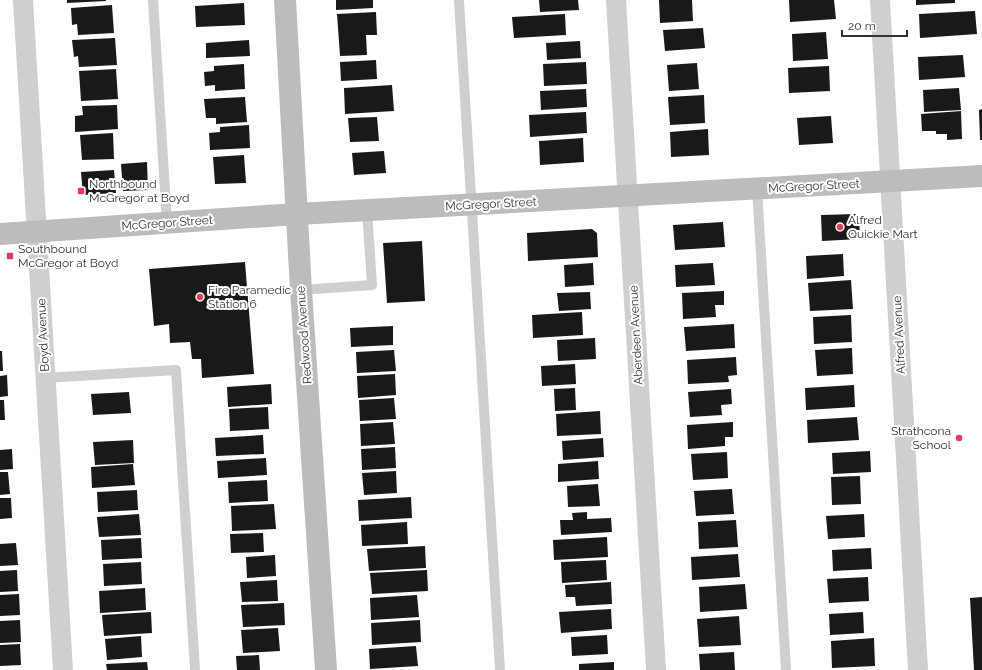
<svg xmlns="http://www.w3.org/2000/svg" width="982" height="670" viewBox="0 0 982 670" font-family="Raleway,sans-serif">
<style>
.building{fill:#191919}
.lines{fill:none;stroke-linecap:round;stroke-linejoin:round}
.lane{stroke:#cfcfcf;stroke-width:10}
.street{stroke:#cfcfcf;stroke-width:20}
.secondary{stroke:#bcbcbc;stroke-width:22}
.poi-dot{fill:#dc405f;stroke:#fff;stroke-width:1.5}
.labels{text-anchor:middle;dominant-baseline:central;stroke-width:4;stroke-linejoin:round;paint-order:stroke}
.poi-label{font-size:12px;fill:#323232;stroke:#fff;text-anchor:start}
.street-label{font-size:12px;fill:#323232;stroke:#fff}
</style>
<rect width="100%" height="100%" fill="#fff"/>
<path class="building" d="M 67,0 L 106,0 L 106,1 L 67,3 Z
M 336,0 L 373,0 L 373,8 L 336,10 Z
M 539,0 L 578,0 L 579,10 L 540,12 Z
M 659,0 L 692,0 L 693,21 L 660,23 Z
M 789,0 L 834,0 L 836,19 L 790,22 Z
M 916,0 L 955,0 L 955,3 L 916,5 Z
M 244,3 L 245,25 L 196,27 L 195,6 Z
M 112,5 L 114,33 L 78,35 L 77,24 L 72,25 L 71,8 Z
M 975,11 L 977,34 L 920,38 L 919,14 Z
M 376,12 L 377,35 L 366,35 L 367,55 L 340,56 L 337,14 Z
M 565,14 L 566,35 L 514,38 L 512,17 Z
M 703,28 L 705,48 L 665,51 L 663,30 Z
M 826,32 L 828,59 L 793,61 L 792,34 Z
M 115,38 L 117,65 L 79,67 L 78,56 L 74,57 L 72,40 Z
M 249,40 L 250,56 L 206,58 L 206,43 Z
M 580,41 L 581,58 L 547,60 L 546,43 Z
M 963,55 L 965,77 L 919,80 L 918,57 Z
M 376,60 L 377,79 L 341,81 L 340,62 Z
M 586,62 L 587,84 L 544,86 L 543,64 Z
M 697,63 L 699,89 L 669,91 L 667,65 Z
M 244,64 L 245,89 L 215,91 L 215,85 L 205,86 L 204,72 L 214,71 L 214,66 Z
M 829,66 L 830,91 L 789,93 L 788,68 Z
M 116,69 L 118,99 L 81,101 L 79,71 Z
M 392,85 L 394,111 L 345,114 L 344,88 Z
M 959,88 L 961,110 L 924,112 L 923,90 Z
M 586,89 L 587,107 L 541,110 L 540,91 Z
M 704,95 L 705,123 L 670,125 L 668,97 Z
M 245,97 L 247,122 L 216,124 L 216,118 L 206,118 L 204,99 Z
M 117,105 L 118,129 L 75,132 L 75,116 L 83,115 L 82,106 Z
M 982,109 L 982,140 L 980,140 L 979,110 Z
M 961,111 L 962,139 L 947,140 L 947,134 L 936,134 L 936,131 L 922,131 L 921,114 Z
M 586,112 L 587,133 L 530,137 L 529,115 Z
M 831,116 L 833,143 L 799,145 L 797,118 Z
M 377,117 L 379,141 L 350,142 L 348,118 Z
M 249,125 L 250,148 L 210,150 L 209,133 L 220,132 L 220,127 Z
M 708,129 L 709,155 L 671,157 L 670,132 Z
M 113,133 L 114,159 L 82,160 L 80,135 Z
M 583,138 L 584,162 L 540,165 L 539,141 Z
M 384,151 L 386,173 L 354,175 L 352,153 Z
M 244,155 L 246,183 L 215,184 L 213,157 Z
M 147,162 L 148,190 L 123,191 L 121,164 Z
M 114,170 L 116,193 L 83,195 L 81,172 Z
M 856,214 L 859,216 L 860,239 L 822,241 L 821,215 Z
M 723,222 L 725,247 L 675,250 L 673,225 Z
M 592,229 L 597,233 L 598,257 L 528,261 L 527,233 Z
M 422,241 L 425,301 L 387,303 L 383,243 Z
M 843,254 L 844,276 L 807,279 L 806,256 Z
M 245,262 L 254,374 L 202,378 L 201,359 L 192,359 L 190,342 L 170,343 L 169,324 L 154,326 L 149,269 Z
M 593,263 L 594,285 L 565,287 L 564,265 Z
M 713,263 L 715,285 L 676,287 L 675,265 Z
M 851,280 L 853,309 L 810,311 L 808,283 Z
M 724,291 L 724,305 L 715,305 L 716,317 L 683,319 L 682,293 Z
M 590,292 L 591,309 L 559,311 L 557,293 Z
M 582,312 L 583,335 L 533,338 L 532,315 Z
M 851,315 L 852,342 L 814,344 L 813,317 Z
M 734,324 L 735,348 L 686,351 L 684,327 Z
M 393,326 L 393,345 L 351,347 L 350,328 Z
M 595,338 L 596,359 L 558,361 L 557,340 Z
M 852,348 L 853,374 L 817,376 L 815,350 Z
M 394,350 L 396,371 L 357,373 L 356,352 Z
M 0,351 L 2,351 L 3,371 L 0,371 Z
M 736,357 L 737,375 L 728,376 L 729,382 L 688,384 L 687,360 Z
M 575,364 L 576,384 L 542,386 L 541,366 Z
M 395,374 L 396,395 L 358,398 L 357,376 Z
M 7,375 L 8,396 L 0,397 L 0,376 Z
M 271,384 L 272,404 L 228,407 L 227,387 Z
M 854,385 L 855,407 L 806,410 L 805,388 Z
M 575,388 L 576,410 L 555,411 L 554,389 Z
M 731,389 L 732,404 L 721,405 L 722,415 L 690,417 L 688,392 Z
M 129,392 L 131,413 L 93,415 L 91,394 Z
M 394,398 L 396,419 L 360,421 L 359,400 Z
M 0,400 L 4,400 L 5,420 L 0,420 Z
M 268,407 L 269,429 L 230,431 L 229,409 Z
M 600,411 L 601,434 L 557,436 L 556,414 Z
M 857,417 L 859,440 L 808,443 L 807,420 Z
M 393,422 L 395,444 L 361,446 L 360,424 Z
M 733,422 L 733,437 L 725,437 L 725,446 L 688,449 L 687,425 Z
M 263,435 L 264,454 L 216,456 L 215,438 Z
M 603,438 L 604,457 L 563,460 L 562,441 Z
M 133,440 L 134,463 L 95,465 L 93,442 Z
M 395,447 L 396,468 L 362,470 L 361,449 Z
M 12,449 L 13,469 L 0,470 L 0,450 Z
M 870,451 L 871,472 L 833,474 L 832,453 Z
M 727,452 L 728,478 L 693,480 L 691,454 Z
M 266,458 L 267,475 L 218,478 L 217,461 Z
M 598,461 L 599,479 L 558,482 L 558,464 Z
M 133,464 L 135,485 L 92,488 L 91,467 Z
M 396,471 L 397,493 L 364,495 L 362,473 Z
M 0,472 L 8,472 L 10,494 L 0,495 Z
M 860,476 L 861,504 L 832,505 L 831,477 Z
M 267,480 L 268,501 L 229,503 L 228,482 Z
M 598,484 L 600,506 L 568,507 L 567,486 Z
M 732,489 L 734,514 L 696,516 L 694,491 Z
M 137,490 L 138,510 L 98,512 L 97,492 Z
M 411,497 L 412,518 L 359,521 L 358,500 Z
M 0,498 L 11,498 L 12,518 L 0,519 Z
M 274,504 L 276,529 L 232,531 L 231,506 Z
M 587,512 L 587,519 L 611,518 L 612,532 L 561,535 L 560,520 L 573,520 L 572,513 Z
M 139,514 L 141,535 L 99,537 L 97,517 Z
M 864,514 L 865,537 L 828,539 L 826,516 Z
M 736,520 L 738,547 L 699,549 L 698,522 Z
M 407,522 L 408,544 L 362,546 L 361,525 Z
M 263,533 L 264,552 L 231,553 L 230,534 Z
M 607,537 L 608,557 L 554,560 L 553,540 Z
M 141,538 L 142,558 L 102,560 L 101,540 Z
M 16,543 L 18,565 L 0,566 L 0,544 Z
M 425,546 L 426,568 L 369,571 L 367,549 Z
M 871,548 L 872,569 L 833,571 L 832,550 Z
M 738,554 L 740,577 L 692,580 L 691,557 Z
M 275,555 L 276,576 L 247,578 L 246,557 Z
M 606,560 L 607,580 L 562,583 L 561,562 Z
M 141,562 L 142,584 L 104,586 L 103,564 Z
M 17,570 L 18,591 L 0,592 L 0,571 Z
M 427,570 L 428,591 L 372,594 L 370,573 Z
M 868,577 L 869,601 L 829,603 L 827,579 Z
M 277,580 L 278,601 L 242,602 L 240,582 Z
M 611,582 L 612,604 L 576,606 L 575,597 L 566,597 L 565,585 Z
M 745,584 L 747,609 L 700,612 L 699,587 Z
M 145,588 L 146,610 L 100,613 L 99,591 Z
M 19,594 L 20,615 L 0,616 L 0,595 Z
M 417,595 L 419,617 L 371,620 L 370,598 Z
M 982,597 L 982,670 L 974,670 L 970,598 Z
M 284,603 L 285,625 L 243,627 L 241,605 Z
M 611,609 L 612,629 L 561,633 L 559,612 Z
M 151,612 L 152,633 L 104,636 L 102,615 Z
M 863,612 L 864,633 L 830,635 L 829,614 Z
M 739,616 L 741,645 L 699,647 L 697,619 Z
M 20,620 L 21,642 L 0,643 L 0,621 Z
M 420,620 L 421,642 L 372,645 L 371,623 Z
M 278,628 L 280,651 L 243,653 L 241,630 Z
M 607,635 L 608,654 L 572,656 L 571,637 Z
M 141,636 L 142,657 L 107,660 L 105,639 Z
M 874,638 L 875,666 L 832,668 L 831,641 Z
M 20,644 L 21,665 L 0,666 L 0,645 Z
M 416,646 L 418,666 L 370,669 L 369,649 Z
M 734,652 L 735,670 L 700,670 L 699,654 Z
M 259,655 L 260,670 L 237,670 L 236,656 Z
M 147,662 L 148,670 L 107,670 L 106,664 Z
M 614,662 L 614,670 L 579,670 L 579,664 Z"/>
<g class="lines">
<path class="lane" d="M 153,0 L 167,223
M 459,0 L 500,670
M 757,189 L 786,670
M 301,290 L 372,285 L 367,210
M 45,378 L 176,370 L 195,670"/>
<path class="street" d="M 23,0 L 63,670
M 616,0 L 656,670
M 880,0 L 918,670"/>
<path class="secondary" d="M 285,0 L 301,290 L 326,670
M 0,234 L 297,214 L 982,176"/>
</g>
<g class="poi-dot">
<rect x="77" y="187" width="8" height="8" rx="2"/>
<circle cx="840" cy="227" r="4"/>
<rect x="6" y="252" width="8" height="8" rx="2"/>
<circle cx="200" cy="297" r="4"/>
<circle cx="959" cy="438" r="4"/>
</g>
<g class="labels">
<g class="poi-label">
<text x="89" y="184">Northbound<tspan x="89" dy="14">McGregor at Boyd</tspan></text>
<text x="848" y="220">Alfred<tspan x="848" dy="14">Quickie Mart</tspan></text>
<text x="18" y="249">Southbound<tspan x="18" dy="14">McGregor at Boyd</tspan></text>
<text x="208" y="290">Fire Paramedic<tspan x="208" dy="14">Station 6</tspan></text>
<text x="951" y="431" text-anchor="end">Strathcona<tspan x="951" dy="14">School</tspan></text>
</g>
<g class="street-label">
<text transform="translate(814 186) rotate(-3)">McGregor Street</text>
<text transform="translate(491 204) rotate(-3)">McGregor Street</text>
<text transform="translate(167 223) rotate(-4)">McGregor Street</text>
<text transform="translate(43 335) rotate(-93)">Boyd Avenue</text>
<text transform="translate(304 335) rotate(-94)">Redwood Avenue</text>
<text transform="translate(636 335) rotate(-93)">Aberdeen Avenue</text>
<text transform="translate(899 335) rotate(-93)">Alfred Avenue</text>
</g>
</g>
<path d="M842 30v6h65v-6" fill="none" stroke="#323232" stroke-width="2"/>
<text x="848" y="30" font-size="12" fill="#323232" stroke="#ffffff" stroke-width="3" paint-order="stroke">20 m</text>
</svg>
